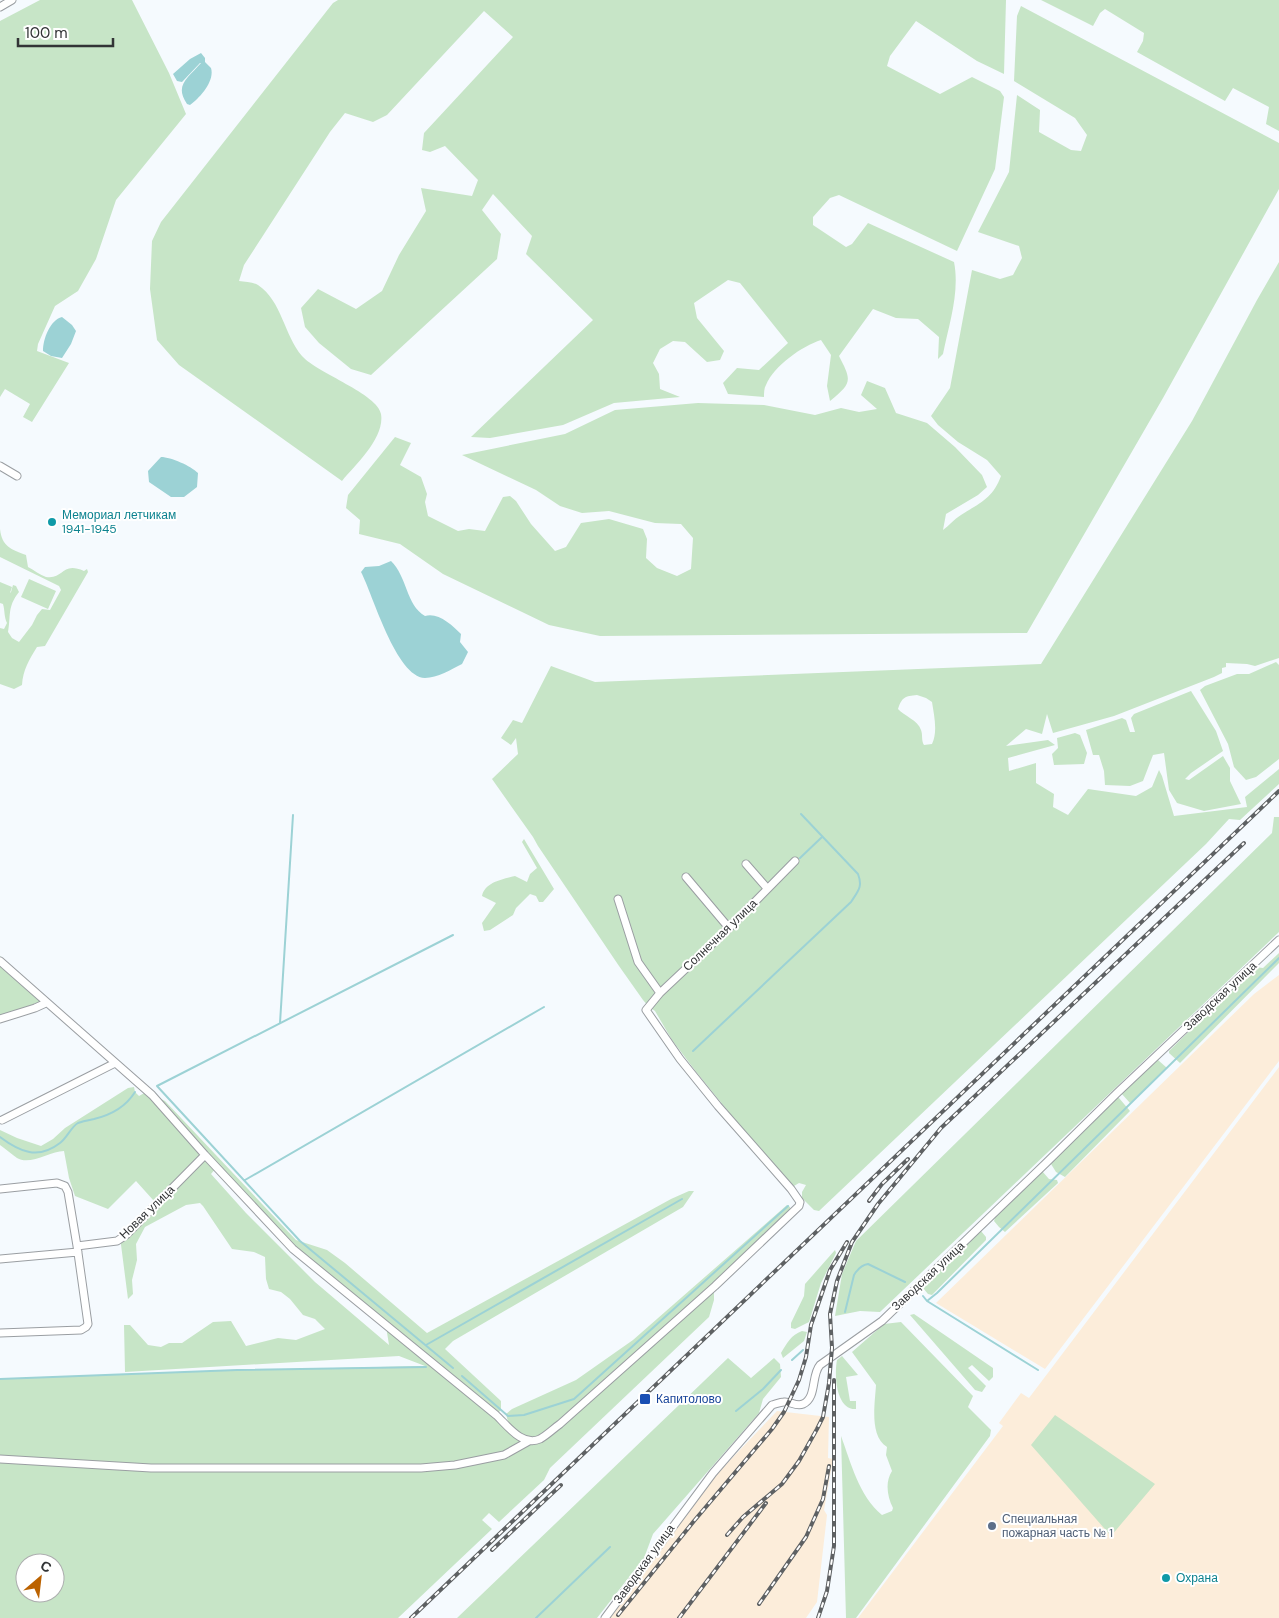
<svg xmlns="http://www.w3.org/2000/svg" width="1279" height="1618" viewBox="0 0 1279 1618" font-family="'DM Sans',sans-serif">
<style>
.industrial{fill:#fcedda}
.green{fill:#c7e5c7;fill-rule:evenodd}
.water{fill:#9cd2d5}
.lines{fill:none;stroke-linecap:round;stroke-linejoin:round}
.stream{stroke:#9cd2d5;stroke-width:2}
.minor-casing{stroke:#9a9ea2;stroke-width:9}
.minor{stroke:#fff;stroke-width:7}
.rail-casing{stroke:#5e6163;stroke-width:4}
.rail{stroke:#fff;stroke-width:2;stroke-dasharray:5.5;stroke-linecap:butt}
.culture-dot{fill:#0f9aa8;stroke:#fff;stroke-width:2}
.transit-dot{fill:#1a4fb4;stroke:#fff;stroke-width:2}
.service-dot{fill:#5c6f8a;stroke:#fff;stroke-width:2}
.labels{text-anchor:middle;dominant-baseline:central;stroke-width:4;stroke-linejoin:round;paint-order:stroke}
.culture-label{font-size:12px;fill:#0d838f;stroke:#fff;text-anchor:start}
.street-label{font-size:12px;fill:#323436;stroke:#fff}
.transit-label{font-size:12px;fill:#164399;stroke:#fff;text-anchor:start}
.service-label{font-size:12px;fill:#4e5e75;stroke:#fff;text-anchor:start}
</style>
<rect width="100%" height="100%" fill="#f5fafe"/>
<path class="industrial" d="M 1279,975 L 1279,1061 L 1045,1369 L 936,1303 L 1254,994 Z
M 1279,1067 L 1279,1618 L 858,1618 L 1003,1426 L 999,1423 L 1021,1393 L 1029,1398 Z
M 777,1411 L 829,1417 L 828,1458 L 833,1459 L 824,1510 L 827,1515 L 817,1602 L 806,1618 L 610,1618 L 716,1475 Z"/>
<path class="green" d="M 40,0 L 132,0 L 169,73 L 186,114 L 116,200 L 96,259 L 78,291 L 55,306 L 38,344 L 37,351 L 69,363 L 32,422 L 23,417 L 30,404 L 5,389 L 0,397 L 0,21 Z
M 338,0 L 1006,0 L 1004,74 L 977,61 L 916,21 L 890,56 L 887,66 L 940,94 L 972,77 L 1000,91 L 1004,97 L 995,169 L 957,251 L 839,195 L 830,198 L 813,217 L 813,225 L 846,247 L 852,244 L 868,223 L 954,262 C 960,292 949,324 943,354 L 938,359 L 939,337 L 918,319 L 896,318 L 873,309 L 839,356 C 852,381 852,383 830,401 L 827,386 L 831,355 L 821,340 C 802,346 774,366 766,385 C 764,388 764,393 764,397 L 728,394 L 723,383 L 737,368 L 759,370 L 788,343 L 740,283 L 728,280 L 694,303 L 697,318 L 724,351 L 720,360 L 707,362 L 685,342 L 673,341 L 660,349 L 653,363 L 659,374 L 660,389 L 680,397 L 614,403 L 563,425 L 490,438 L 471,437 L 593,320 L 526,254 L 532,236 L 493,194 L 482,210 L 501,234 L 497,259 L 371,375 L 351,369 L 319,343 L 305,327 L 301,308 L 318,289 L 356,309 L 382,291 L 399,255 L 426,211 L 421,188 L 472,196 L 478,180 L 445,146 L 430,152 L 422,150 L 424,133 L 513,37 L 484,11 L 387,115 L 373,122 L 345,113 L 330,132 L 244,265 L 239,281 C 245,282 253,282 258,285 C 282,301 284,335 302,356 C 317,373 378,394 381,414 C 385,438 356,464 342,481 L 179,365 L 157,340 L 150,289 L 152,241 L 161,222 L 333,3 Z
M 1041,0 L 1279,0 L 1279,131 L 1266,124 L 1269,107 L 1233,88 L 1225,101 L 1137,52 L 1143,41 L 1144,33 L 1105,9 L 1100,13 L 1093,26 Z
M 1021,6 L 1279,143 L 1279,189 L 1163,398 L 1027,633 L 600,636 L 549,625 L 443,574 L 400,544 L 359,534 L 360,520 L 346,508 L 348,495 L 395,437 L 411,443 L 400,465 L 421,477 L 427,494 L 425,502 L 428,516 L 458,531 L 469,529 L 485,531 L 503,497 L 510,496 L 516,501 L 531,524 L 555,551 L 566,547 L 581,523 L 609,519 L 643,529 L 647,539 L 646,558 L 657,568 L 677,576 L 691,569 L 693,538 L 681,524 L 655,523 L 609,511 L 582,513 L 560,506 L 536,490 L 462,455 L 565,434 L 615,410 L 698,403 L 764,405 L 815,415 L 841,408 L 859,412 L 877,409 L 861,395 L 867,381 L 885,388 L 896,413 L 927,423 L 955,447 L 982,475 L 987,487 L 978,495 L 946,514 L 943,530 C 949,526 954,519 961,515 C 980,503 993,498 1001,476 L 987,460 L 958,442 L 938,425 L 931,416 L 950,388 L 972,270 L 1000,279 L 1013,275 L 1022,258 L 1019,246 L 978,232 L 1009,172 L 1017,95 L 1040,110 L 1039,132 L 1071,150 L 1081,151 L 1087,135 L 1075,118 L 1014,81 L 1017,16 Z
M 1279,262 L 1279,658 L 1255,666 L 1247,664 L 1226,663 L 1226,667 L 1222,668 L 1222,673 L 1214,677 L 1114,716 L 1053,733 L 1047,714 L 1042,734 L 1026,729 L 1006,746 L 1048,740 L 1055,745 L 1008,758 L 1009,771 L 1036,763 L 1036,783 L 1054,794 L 1053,807 L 1068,815 L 1088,789 L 1136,796 L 1152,787 L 1159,770 L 1162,776 L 1174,816 L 1247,807 L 1245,797 L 1279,769 L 1279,784 L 1240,820 L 1229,819 L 1206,844 L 819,1211 L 814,1210 L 802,1198 L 802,1192 L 806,1185 L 799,1183 L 794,1186 L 758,1148 L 697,1073 L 672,1040 L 655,1011 L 649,1007 L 643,1000 L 619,966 L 538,846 L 533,837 L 492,779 L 518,754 L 516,738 L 511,745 L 501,738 L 513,720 L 522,723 L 551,666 L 595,682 L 1041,664 L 1192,421 L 1257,300 ZM 917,695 L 926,698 L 932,702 C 934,715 938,732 932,744 L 924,745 C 921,740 923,735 921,730 C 918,720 904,716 898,709 C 902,697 905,696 917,695 Z
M 0,529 C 2,547 11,549 26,555 L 28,567 C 34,570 40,575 46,577 C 64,580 61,561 84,571 L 87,569 L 88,572 L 45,646 L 37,647 C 29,660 23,670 22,685 L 14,689 L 0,684 L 0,628 L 4,629 L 7,623 C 4,617 5,611 3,604 L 0,603 L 0,582 L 12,587 L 10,593 L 11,592 L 13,585 L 16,586 L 19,592 C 7,607 11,616 8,632 L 12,638 L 19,642 L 32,625 L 37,615 L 42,609 L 50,610 L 61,590 L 59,586 L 0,557 Z
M 29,579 L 56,591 L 48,609 L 21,597 Z
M 1276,662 L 1279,665 L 1279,759 L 1256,777 L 1246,780 L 1234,767 L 1228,744 L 1200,690 L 1205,686 L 1237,674 L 1249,674 Z
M 1191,691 L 1216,731 L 1223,751 L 1191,773 L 1185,779 L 1189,780 L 1223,756 L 1230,768 L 1230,781 L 1241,804 L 1204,811 L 1177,803 L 1169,790 L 1164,753 L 1153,755 L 1143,781 L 1130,786 L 1105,785 L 1104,771 L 1099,755 L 1093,755 L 1086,730 L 1122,718 L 1126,720 L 1130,732 L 1135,732 L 1131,718 L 1134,714 Z
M 1075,733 L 1080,735 L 1087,753 L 1084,764 L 1054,765 L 1052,754 L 1058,748 L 1057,738 Z
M 1274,817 L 1279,817 L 1279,932 L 880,1312 L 860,1311 L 835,1316 L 842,1274 L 856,1241 L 1272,833 Z
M 524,839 L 554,889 L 543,902 L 539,902 L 536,896 L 530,894 L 516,908 L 513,915 L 490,930 L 484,931 L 482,923 L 496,903 L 482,896 C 485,882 503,879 515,876 L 527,882 L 530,874 L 537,868 L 522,842 Z
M 1279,953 L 1279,963 L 1180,1063 L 1169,1053 L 1169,1051 L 1255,967 L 1263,968 Z
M 0,956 L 125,1068 L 42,1001 L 0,1017 Z
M 1158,1060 L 1167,1068 L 1130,1103 L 1121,1093 Z
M 134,1087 L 135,1092 L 139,1096 L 148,1091 L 152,1095 L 150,1098 L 216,1168 L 211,1174 L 246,1213 L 315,1282 L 389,1345 L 385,1320 L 294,1246 L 162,1104 L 161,1099 L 165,1101 L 296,1240 L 327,1250 L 345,1263 L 427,1333 L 671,1199 L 689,1191 L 694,1191 L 683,1207 L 453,1341 L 445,1349 L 501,1401 L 501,1410 L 496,1415 L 491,1415 L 511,1433 L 506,1414 L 512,1409 L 576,1380 L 633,1340 L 787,1205 L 790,1207 L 790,1210 L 714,1291 L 714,1300 L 709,1317 L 550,1468 L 544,1480 L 499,1522 L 489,1513 L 482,1520 L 492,1529 L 398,1618 L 0,1618 L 0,1379 L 237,1370 L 425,1366 L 399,1356 L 125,1372 L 124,1325 L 130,1325 L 148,1345 L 161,1347 L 169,1343 L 182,1343 L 213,1322 L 231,1321 L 246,1346 L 278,1338 L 296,1340 L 325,1329 L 315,1319 L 303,1315 L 290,1299 L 281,1292 L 269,1289 L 266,1279 L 265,1257 L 254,1252 L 232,1249 L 203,1206 L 200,1203 L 186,1205 L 145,1227 L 136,1244 L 137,1260 L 132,1280 L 133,1294 L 128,1299 L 120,1237 L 154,1201 L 136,1181 L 108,1209 L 75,1196 L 69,1178 L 64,1151 C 50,1151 30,1166 17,1158 C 11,1154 6,1149 0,1145 L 0,1130 L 17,1138 L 41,1146 L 53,1139 L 65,1128 L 128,1088 ZM 25,1563 L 55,1563 L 55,1593 L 25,1593 Z
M 1115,1098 L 1119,1098 L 1130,1111 L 1065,1177 L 1056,1172 L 1051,1164 L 1055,1159 Z
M 1042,1171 L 1049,1179 L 1057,1180 L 1058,1183 L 1005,1232 L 999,1227 L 994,1221 L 996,1215 Z
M 981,1231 L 986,1237 L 986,1240 L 932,1295 L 928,1294 L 923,1288 L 926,1282 L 978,1232 Z
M 835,1250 L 836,1253 L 821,1283 L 809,1322 L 795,1329 L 791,1328 L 791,1323 L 804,1296 L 805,1284 Z
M 914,1314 L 993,1368 L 993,1377 L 989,1381 L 972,1365 L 968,1368 L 986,1386 L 982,1392 L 975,1390 L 910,1315 Z
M 901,1322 L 973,1396 L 968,1407 L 991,1430 L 990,1436 L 856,1618 L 846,1618 L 841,1436 C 851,1463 859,1496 882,1515 L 892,1511 L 893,1508 C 887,1496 885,1482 892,1471 L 886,1455 L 887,1447 C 869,1436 875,1403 876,1385 L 852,1352 L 884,1324 Z
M 802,1331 L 807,1332 L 804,1341 L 783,1358 L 781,1353 C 787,1343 791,1335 802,1331 Z
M 842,1356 L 858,1375 L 846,1377 L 850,1401 L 856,1401 L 856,1409 C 836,1410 834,1375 837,1360 Z
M 728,1358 L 751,1378 L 774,1358 L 780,1364 L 781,1377 L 763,1399 L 759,1413 L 653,1534 L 644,1558 L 597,1618 L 457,1618 Z
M 1055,1415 L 1155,1484 L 1111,1536 L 1031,1445 Z"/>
<path class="water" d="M 201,53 L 205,58 L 205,62 L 211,68 C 215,81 200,98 190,105 L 187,104 C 174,85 188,78 201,63 L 200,63 L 182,82 L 177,81 L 173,74 L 190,59 Z
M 62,317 L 72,325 L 76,331 L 71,344 L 62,358 L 51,356 L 43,351 C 43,339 50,320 62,317 Z
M 161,457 C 171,457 191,466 198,473 L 197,487 L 184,497 L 171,497 L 149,482 L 148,471 Z
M 391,561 C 407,576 406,605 425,616 C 438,612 452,625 461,634 L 460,642 L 468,652 L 462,664 C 452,669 437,678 425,678 C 396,677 373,595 361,572 L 365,567 L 379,566 Z"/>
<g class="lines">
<path class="stream" d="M 800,858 L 822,837
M 280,1023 L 293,815
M 693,1051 L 851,902 C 858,891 863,887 858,874 L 801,814
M 0,1137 C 20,1152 38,1160 60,1143 C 67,1138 71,1127 78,1123 C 83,1121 89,1120 94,1119 C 111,1115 125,1108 135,1092
M 245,1180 L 544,1007
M 923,1296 L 927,1301 L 937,1293 L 1279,958
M 927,1301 L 1038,1370
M 845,1312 L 854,1275 C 857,1270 861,1265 868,1264 L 905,1282
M 426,1345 L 682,1199
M 792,1360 L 803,1350
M 453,1368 L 300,1241 L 157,1086 L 453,935
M 462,1376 L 508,1416 L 524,1415 L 574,1399 L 788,1206
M 0,1379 L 237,1370 L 426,1367
M 736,1411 L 763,1389 L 781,1370
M 536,1618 L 610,1547"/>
<g class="minor-casing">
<path id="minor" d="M 0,7 L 12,0
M 0,466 L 17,476
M 746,864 L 767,888
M 686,877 L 729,928
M 618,899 L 638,962 L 660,993
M 0,961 L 152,1095 L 205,1155 L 293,1249 L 496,1415 C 507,1425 522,1447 540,1439 C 547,1435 553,1429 560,1424 L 715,1286 L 799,1206 L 800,1202 L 791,1189 L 718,1106 L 680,1059 L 646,1010 L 660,993 L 729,928 L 795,861
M 0,1019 L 35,1008 L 46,1003
M 2,1120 L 115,1063
M 0,1189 L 57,1183 L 65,1186 L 68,1192 L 77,1246 L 88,1324 L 86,1327 L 81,1330 L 0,1333
M 77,1246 L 117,1241 L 126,1235 L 205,1155
M 0,1259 L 78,1252
M 0,1459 L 151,1468 L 421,1468 L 455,1465 L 504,1455 L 529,1441
M 605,1618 L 713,1473 L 772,1405 C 776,1404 780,1402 784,1402 C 790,1401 796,1407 803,1404 C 817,1398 811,1375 820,1365 L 882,1321 L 1046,1163 L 1117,1093 L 1279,940"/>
</g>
<use href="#minor" class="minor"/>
<g class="rail-casing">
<path id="rail" d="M 869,1201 L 882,1184 L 908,1159
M 727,1535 L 743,1517 L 782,1484 L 799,1461 L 817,1429 L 823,1417 L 829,1383 L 832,1348 L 830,1314 L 837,1281 L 852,1242 L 878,1204 L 941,1128 L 1244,843
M 492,1550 L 561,1485
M 759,1604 L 806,1537 L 823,1499 L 829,1466
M 618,1615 L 694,1521 L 772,1429 L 784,1412 L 799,1380 L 806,1357 L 811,1325 L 830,1270 L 847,1242
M 411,1618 L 1279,791
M 679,1618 L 766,1503
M 818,1618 L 827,1591 L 834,1546 L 834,1380"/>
</g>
<use href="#rail" class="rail"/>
</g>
<g class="culture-dot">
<circle cx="52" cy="522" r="5"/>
<circle cx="1166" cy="1578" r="5"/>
</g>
<rect class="transit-dot" x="639" y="1393" width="12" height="12" rx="2.5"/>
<circle class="service-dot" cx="992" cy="1526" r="5"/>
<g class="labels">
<g class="culture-label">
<text x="62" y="515">Мемориал летчикам<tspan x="62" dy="14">1941-1945</tspan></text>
<text x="1176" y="1578">Охрана</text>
</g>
<g class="street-label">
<text transform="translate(720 935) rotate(-44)">Солнечная улица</text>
<text transform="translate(1220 996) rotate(-43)">Заводская улица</text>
<text transform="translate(147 1212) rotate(-44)">Новая улица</text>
<text transform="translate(928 1276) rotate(-43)">Заводская улица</text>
<text transform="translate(644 1564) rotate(-54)">Заводская улица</text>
</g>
<g class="transit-label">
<text x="656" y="1399">Капитолово</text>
</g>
<g class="service-label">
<text x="1002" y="1519">Специальная<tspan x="1002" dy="14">пожарная часть № 1</tspan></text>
</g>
</g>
<g transform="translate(40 1578) rotate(28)"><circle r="24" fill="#ffffff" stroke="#adaeaf"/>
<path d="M0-4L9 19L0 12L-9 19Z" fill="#bb6200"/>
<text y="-8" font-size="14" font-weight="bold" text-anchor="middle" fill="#323436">С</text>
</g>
<path d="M18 38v8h95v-8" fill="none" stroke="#323436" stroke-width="2.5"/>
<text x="25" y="38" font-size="15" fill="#323436" stroke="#ffffff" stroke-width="4" paint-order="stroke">100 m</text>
</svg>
